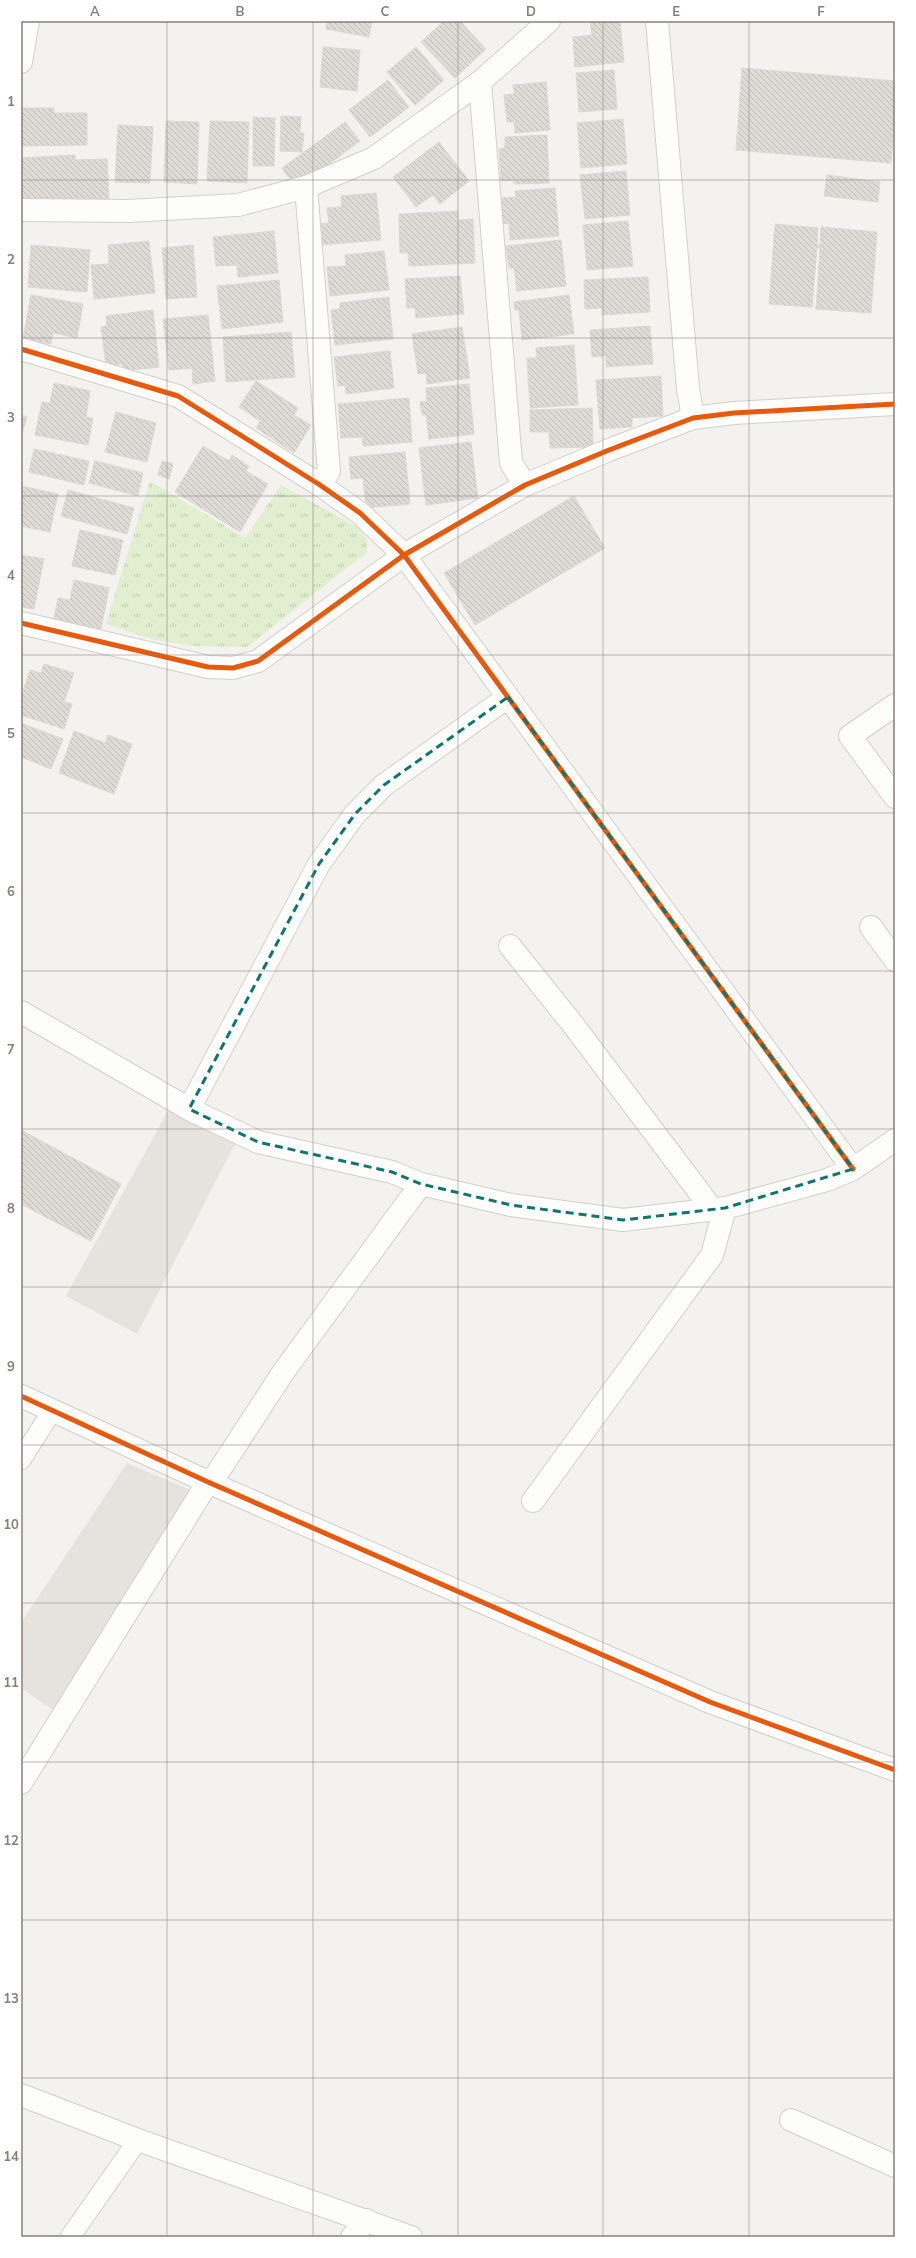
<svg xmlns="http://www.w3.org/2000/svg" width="916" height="2258" viewBox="0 0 916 2258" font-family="Mulish,sans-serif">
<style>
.park{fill:url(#park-tufts)}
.parking{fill:#e6e3df}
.building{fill:url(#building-back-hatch);stroke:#dcd9d4}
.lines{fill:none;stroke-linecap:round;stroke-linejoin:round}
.lane-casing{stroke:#d2d0cb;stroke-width:21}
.street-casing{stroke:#d2d0cb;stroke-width:24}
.lane{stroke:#fdfdfc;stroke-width:19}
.street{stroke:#fdfdfc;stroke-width:22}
.cycleway-casing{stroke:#fff;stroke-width:8}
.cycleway{stroke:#e8590c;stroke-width:5}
.marked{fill:none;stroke:#0f766e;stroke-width:3;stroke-dasharray:8 5;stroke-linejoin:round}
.grid{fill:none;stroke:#868178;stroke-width:1;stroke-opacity:0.55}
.neatline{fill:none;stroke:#868178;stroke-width:1.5}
.grid-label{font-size:13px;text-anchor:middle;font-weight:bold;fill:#868178}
</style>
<defs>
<pattern id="park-tufts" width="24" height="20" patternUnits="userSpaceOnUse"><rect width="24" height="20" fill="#e1eecf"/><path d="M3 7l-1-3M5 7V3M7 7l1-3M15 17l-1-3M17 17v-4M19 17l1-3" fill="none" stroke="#c3cdb2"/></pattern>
<pattern id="building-back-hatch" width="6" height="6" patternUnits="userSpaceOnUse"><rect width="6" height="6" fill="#dedbd6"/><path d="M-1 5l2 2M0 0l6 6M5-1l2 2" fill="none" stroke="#c0bdb8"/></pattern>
</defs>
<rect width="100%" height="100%" fill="#f4f2ee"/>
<path class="park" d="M 150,481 L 245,538 L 281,485 L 357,527 L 367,539 L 367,552 L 247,647 L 193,646 L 155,640 L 106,624 Z"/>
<path class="parking" d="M 169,1109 L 235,1144 L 137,1334 L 66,1296 Z
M 127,1463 L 193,1491 L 53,1710 L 21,1688 L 21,1623 Z"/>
<path class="building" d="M 327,21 L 372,21 L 369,37 L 326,29 Z
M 444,21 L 460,21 L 486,49 L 455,78 L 421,42 Z
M 590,21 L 620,21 L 624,62 L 575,67 L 573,37 L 592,35 Z
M 323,47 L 360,50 L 357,91 L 320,87 Z
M 416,47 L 444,80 L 415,105 L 387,72 Z
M 742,68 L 895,81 L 895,115 L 891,163 L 736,150 Z
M 614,70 L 617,109 L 579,112 L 576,73 Z
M 388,80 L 409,107 L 370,137 L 349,110 Z
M 546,82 L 550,130 L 515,133 L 514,122 L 507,122 L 504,95 L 514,94 L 513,85 Z
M 21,108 L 54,108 L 54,113 L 87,113 L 87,145 L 21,146 Z
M 281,116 L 301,117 L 300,133 L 304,133 L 302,152 L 280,151 Z
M 253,117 L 275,118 L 274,166 L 253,166 Z
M 623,119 L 627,164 L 581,168 L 577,123 Z
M 166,121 L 199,122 L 197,184 L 164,182 Z
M 210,121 L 249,122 L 247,183 L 207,181 Z
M 345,122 L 360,141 L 297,188 L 282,168 Z
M 118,125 L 153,127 L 150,183 L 115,182 Z
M 547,135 L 549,183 L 514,184 L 513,180 L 501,181 L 499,149 L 505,148 L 505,137 Z
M 439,142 L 469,181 L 440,204 L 433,195 L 416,207 L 393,177 Z
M 75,155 L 75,160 L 107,159 L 109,199 L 21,203 L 21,158 Z
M 626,171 L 630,215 L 585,219 L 580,175 Z
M 827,175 L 880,182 L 878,202 L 824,196 Z
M 555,188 L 559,236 L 510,240 L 509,223 L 503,224 L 501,198 L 516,197 L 515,191 Z
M 376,193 L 381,240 L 320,245 L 318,224 L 329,223 L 327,208 L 342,207 L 341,196 Z
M 458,211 L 458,220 L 473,219 L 475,263 L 409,266 L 408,253 L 400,253 L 399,214 Z
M 628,221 L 633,266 L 587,270 L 583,225 Z
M 775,224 L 818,228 L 817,245 L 820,245 L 821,227 L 877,232 L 871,313 L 816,309 L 820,248 L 817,248 L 812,307 L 769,304 Z
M 274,231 L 278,273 L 238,277 L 237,265 L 216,266 L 213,237 Z
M 561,240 L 566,286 L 517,291 L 514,268 L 509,268 L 506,246 Z
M 149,241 L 155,293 L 94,299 L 91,265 L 109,264 L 108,245 Z
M 31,245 L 90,250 L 87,292 L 28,287 Z
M 193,245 L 197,297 L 166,299 L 162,248 Z
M 384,251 L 389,290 L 330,296 L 327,267 L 346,266 L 345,255 Z
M 460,276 L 464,314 L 416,318 L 415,308 L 407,308 L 405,279 Z
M 648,277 L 650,312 L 602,315 L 602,308 L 585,309 L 584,280 Z
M 279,280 L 283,322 L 222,329 L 217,286 Z
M 31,295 L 83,304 L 77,338 L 53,333 L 51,344 L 23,339 Z
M 569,295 L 574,334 L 522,340 L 519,310 L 515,310 L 514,302 Z
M 389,297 L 393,339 L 335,345 L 331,310 L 340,309 L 340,303 Z
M 153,310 L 159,367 L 123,371 L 122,364 L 106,365 L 101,327 L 107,326 L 106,316 Z
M 208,315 L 215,381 L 193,384 L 192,368 L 169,370 L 163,319 Z
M 650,326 L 653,364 L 606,367 L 606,356 L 592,357 L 590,330 Z
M 462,327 L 470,378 L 427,384 L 426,373 L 418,374 L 412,334 Z
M 291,332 L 295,377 L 226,382 L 223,337 Z
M 574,345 L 578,405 L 530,408 L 527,358 L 537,358 L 536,348 Z
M 390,351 L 394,388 L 346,394 L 345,385 L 338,386 L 334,357 Z
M 661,376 L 663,416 L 632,418 L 632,427 L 600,429 L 596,380 Z
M 256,381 L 298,408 L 294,415 L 311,425 L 294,453 L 256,428 L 260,421 L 239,407 Z
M 54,383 L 90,391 L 86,417 L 93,418 L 88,445 L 35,435 L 42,402 L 50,403 Z
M 469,384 L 474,434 L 429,439 L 426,415 L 422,415 L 420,402 L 427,401 L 426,388 Z
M 409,398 L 412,442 L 363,446 L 362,437 L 341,438 L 338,404 Z
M 592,408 L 593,447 L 550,448 L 549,432 L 530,432 L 530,410 Z
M 116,412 L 156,423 L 147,462 L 105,452 Z
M 21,415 L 27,417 L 21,437 Z
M 471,442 L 478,498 L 426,505 L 419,448 Z
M 203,446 L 229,461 L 232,455 L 249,466 L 246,471 L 268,484 L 240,532 L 175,492 Z
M 34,449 L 89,461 L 84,485 L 29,472 Z
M 405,452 L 410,504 L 366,508 L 363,478 L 351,479 L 349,457 Z
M 95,461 L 143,473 L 138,496 L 89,483 Z
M 162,461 L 173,464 L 169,479 L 158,475 Z
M 21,486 L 58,494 L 50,532 L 21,526 Z
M 68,490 L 134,508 L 127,534 L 61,516 Z
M 574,496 L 605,548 L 475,625 L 444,573 Z
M 80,530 L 123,540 L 115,575 L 72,566 Z
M 21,555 L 44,559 L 34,609 L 21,607 Z
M 74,580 L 109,588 L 101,629 L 54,619 L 58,598 L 70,600 Z
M 44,664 L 74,673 L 64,702 L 72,704 L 64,729 L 21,715 L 21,697 L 30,670 L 41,673 Z
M 21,723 L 63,739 L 51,769 L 21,757 Z
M 74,731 L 105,743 L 108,735 L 132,744 L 114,794 L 59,773 Z
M 21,1130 L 121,1184 L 91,1241 L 21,1204 Z"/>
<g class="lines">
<g class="lane-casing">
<path id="lane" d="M 21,1460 L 52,1411
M 70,2237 L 138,2140"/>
</g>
<g class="street-casing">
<path id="street" d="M 657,21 L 688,389 L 693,418
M 21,62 L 28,21
M 480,82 L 511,463 L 525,485
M 306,187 L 329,471 L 320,485
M 21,210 L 128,211 L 238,205 L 306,187 L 374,158 L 480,82 L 549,21
M 21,349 L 178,396 L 320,485 L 360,513 L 404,555 L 853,1169
M 21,623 L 208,667 L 233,668 L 258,661 L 404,555 L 525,485 L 609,450 L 693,418 L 734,413 L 895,404
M 895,705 L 850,736 L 895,797
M 871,927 L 895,960
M 510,946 L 574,1026 L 712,1209
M 21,1012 L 189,1109 L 258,1142 L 392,1172 L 421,1184 L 511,1205 L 623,1220 L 725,1208 L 827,1180 L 853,1169 L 895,1140
M 189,1109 L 319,864 L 355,814 L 384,785 L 508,697
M 21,1396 L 208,1482 L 710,1702 L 895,1770
M 211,1483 L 284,1371 L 421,1184
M 533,1501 L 712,1255 L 725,1208
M 21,1783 L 208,1482
M 21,2095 L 138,2140 L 411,2237
M 791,2120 L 895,2166
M 352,2237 L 367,2220"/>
</g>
<use href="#lane" class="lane"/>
<use href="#street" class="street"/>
<g class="cycleway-casing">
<path id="cycleway" d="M 21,349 L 178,396 L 320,485 L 360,513 L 404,555 L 853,1169
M 21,623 L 208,667 L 233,668 L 258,661 L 404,555 L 525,485 L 609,450 L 693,418 L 734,413 L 895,404
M 21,1396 L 208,1482 L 710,1702 L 895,1770"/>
</g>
<use href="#cycleway" class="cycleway"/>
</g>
<path class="marked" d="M 508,697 L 853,1169 L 725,1208 L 623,1220 L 511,1205 L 421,1184 L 392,1172 L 258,1142 L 189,1109 L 319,864 L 355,814 L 384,785 Z"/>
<path class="grid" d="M 167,21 L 167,2237M 313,21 L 313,2237M 458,21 L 458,2237M 603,21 L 603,2237M 749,21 L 749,2237M 21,180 L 895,180M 21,338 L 895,338M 21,496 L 895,496M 21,655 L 895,655M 21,813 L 895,813M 21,971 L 895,971M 21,1129 L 895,1129M 21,1287 L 895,1287M 21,1445 L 895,1445M 21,1603 L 895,1603M 21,1762 L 895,1762M 21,1920 L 895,1920M 21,2078 L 895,2078"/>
<rect width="916" height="2258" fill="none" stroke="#ffffff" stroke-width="44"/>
<rect x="22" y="22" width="872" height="2214" class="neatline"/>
<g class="grid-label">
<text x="95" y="16">A</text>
<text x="240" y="16">B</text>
<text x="385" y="16">C</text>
<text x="531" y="16">D</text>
<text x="676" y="16">E</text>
<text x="821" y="16">F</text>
<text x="11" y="106">1</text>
<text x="11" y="264">2</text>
<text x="11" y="422">3</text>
<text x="11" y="580">4</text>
<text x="11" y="738">5</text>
<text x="11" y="896">6</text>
<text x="11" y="1054">7</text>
<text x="11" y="1213">8</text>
<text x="11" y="1371">9</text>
<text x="11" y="1529">10</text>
<text x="11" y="1687">11</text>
<text x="11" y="1845">12</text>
<text x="11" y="2003">13</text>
<text x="11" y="2161">14</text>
</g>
</svg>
